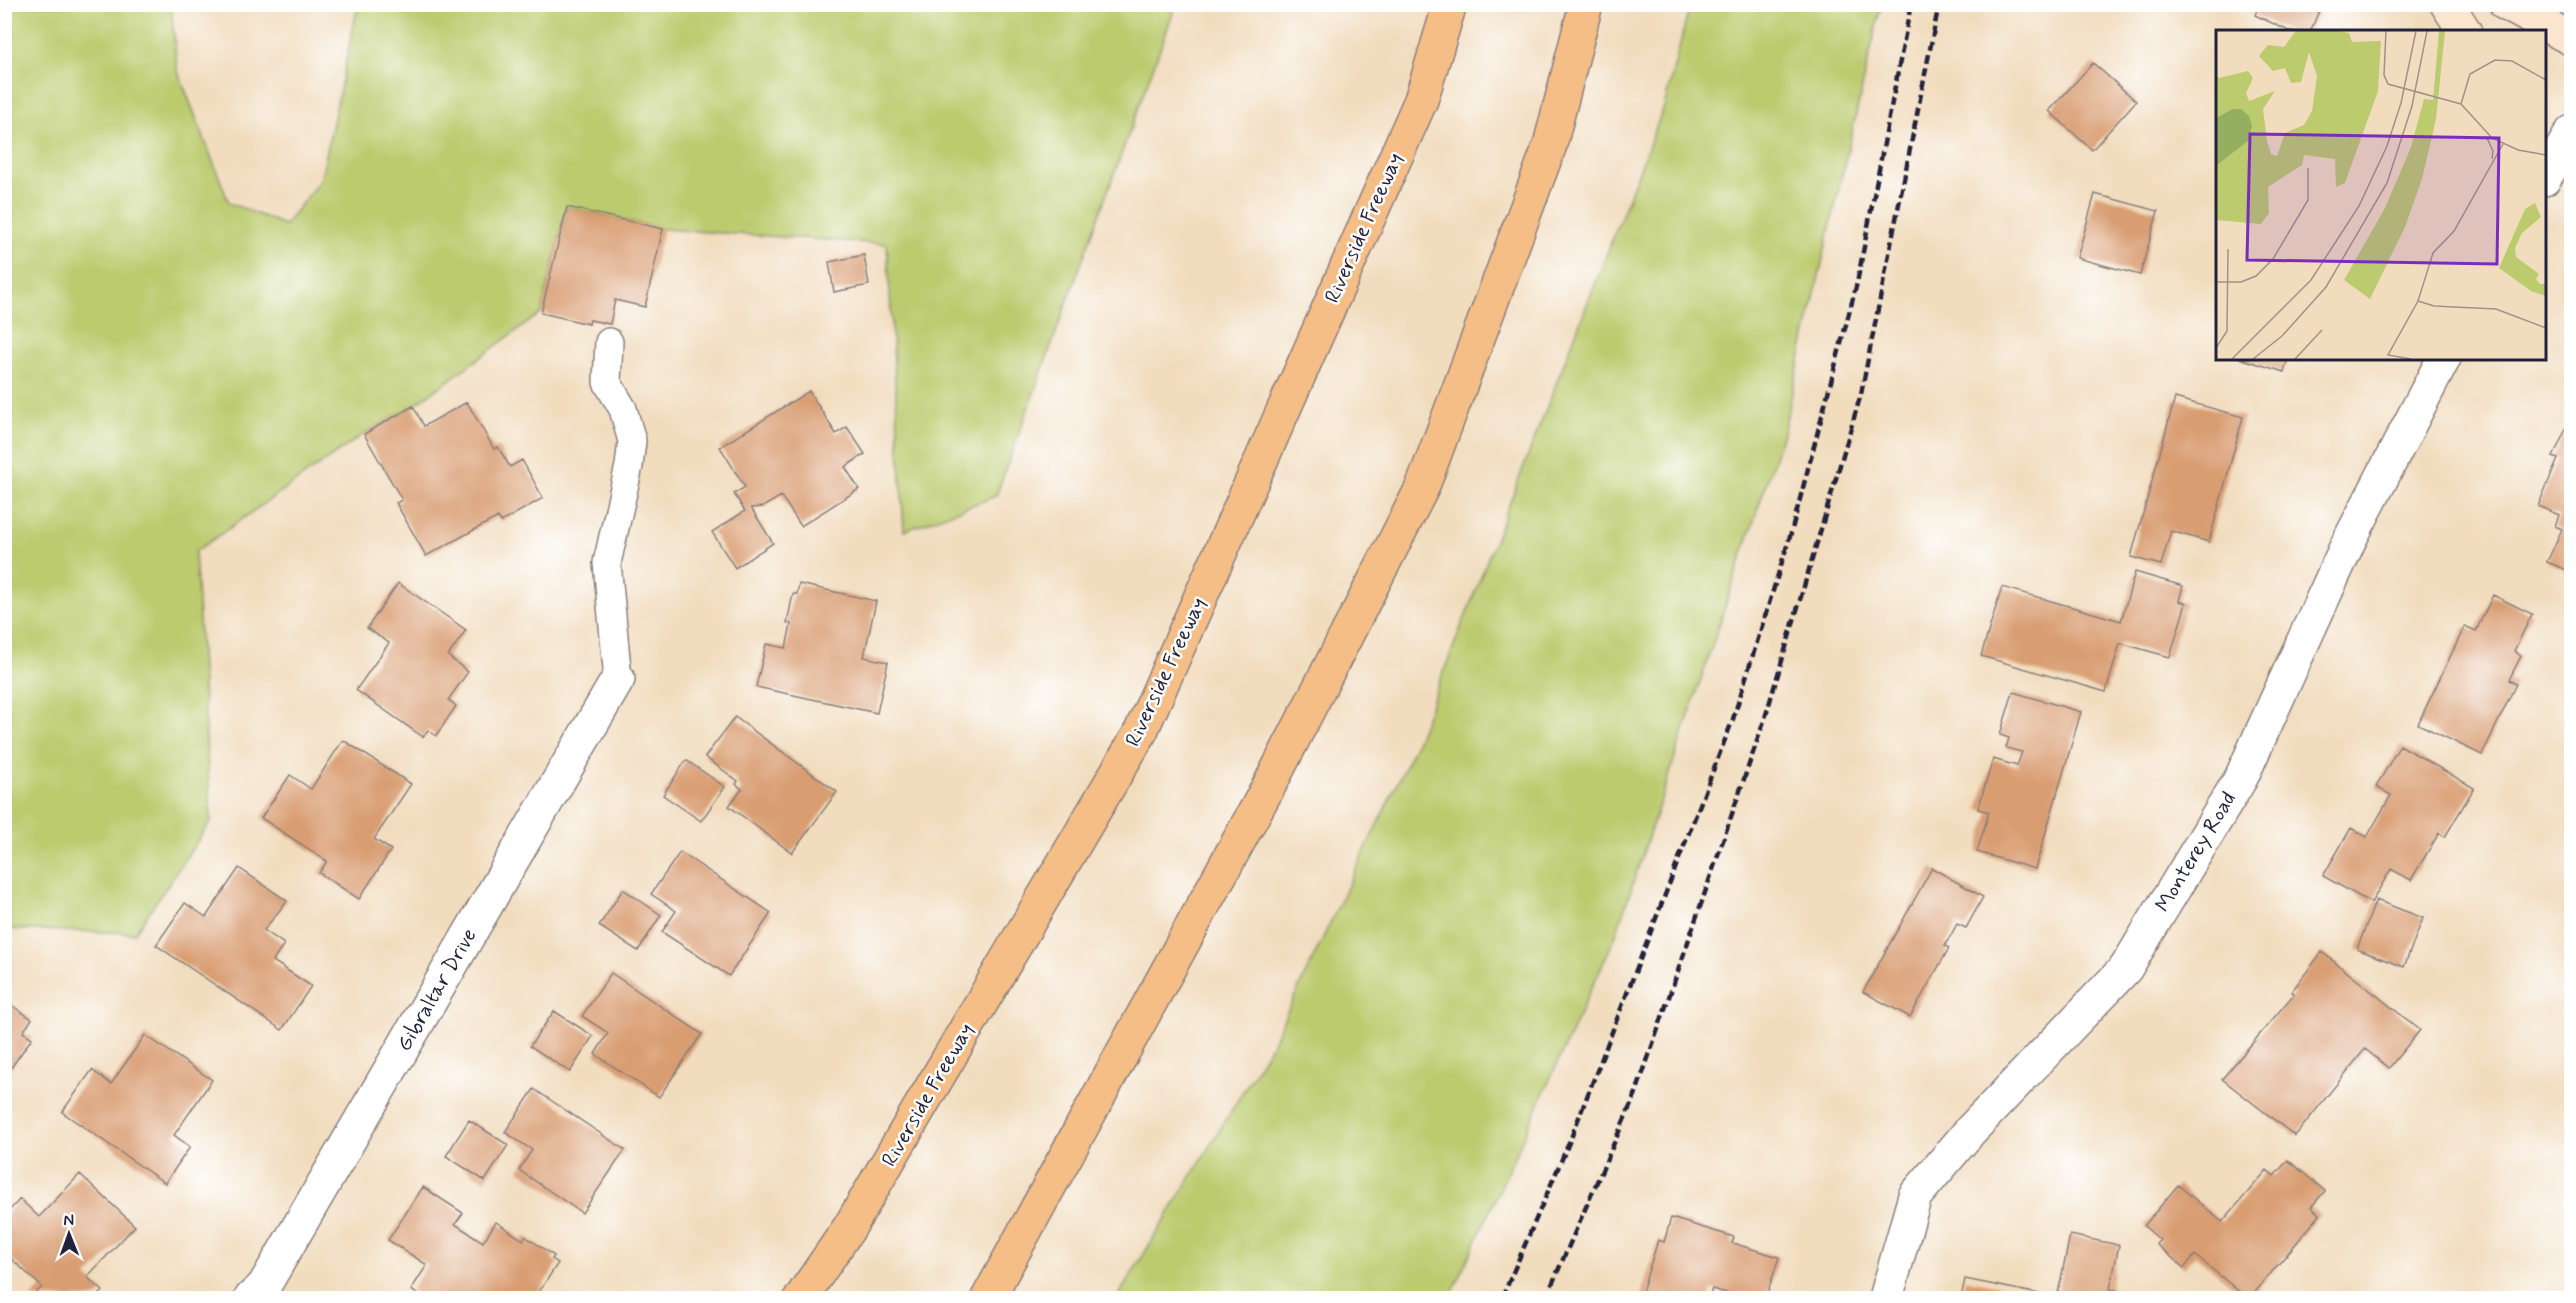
<svg xmlns="http://www.w3.org/2000/svg" width="2576" height="1303" viewBox="0 0 2576 1303" font-family="Mynerve,sans-serif">
<style>
.green{fill:#bccb6e;stroke:#6f7654;stroke-width:1.5}
.building{fill:#d99d72}
.lines{fill:none;stroke-linecap:round;stroke-linejoin:round}
.lane-casing{stroke:#8a7f7c;stroke-width:30}
.street-casing{stroke:#8a7f7c;stroke-width:36}
.secondary-casing{stroke:#8a7f7c;stroke-width:36}
.highway-casing{stroke:#8a7f7c;stroke-width:36}
.lane{stroke:#fff;stroke-width:27}
.street{stroke:#fff;stroke-width:33}
.secondary{stroke:#fbe5cf;stroke-width:33}
.highway{stroke:#f6be87;stroke-width:33}
.rail{stroke:#22223b;stroke-width:4.5;stroke-dasharray:9 4.5;stroke-linecap:butt}
.labels{text-anchor:middle;dominant-baseline:central;stroke-width:5;stroke-linejoin:round;paint-order:stroke}
.street-label{font-size:21px;fill:#22223b;stroke:#fff}
.inset-road{fill:none;stroke:#9e9289;stroke-width:1.5}
.view{fill:#7b2cbf;fill-opacity:0.15;stroke:#7b2cbf;stroke-width:3}
.inset-edge{fill:none;stroke:#22223b;stroke-width:3}
</style>
<rect width="100%" height="100%" fill="#fff"/>
<filter id="ink" filterUnits="userSpaceOnUse"><feTurbulence type="fractalNoise" baseFrequency=".0167" numOctaves="2"/><feDisplacementMap in="SourceGraphic" scale="12" xChannelSelector="R" yChannelSelector="G"/><feConvolveMatrix kernelMatrix="1 2 1 2 8 2 1 2 1" color-interpolation-filters="sRGB"/></filter>
<filter id="wash" filterUnits="userSpaceOnUse"><feTurbulence type="fractalNoise" baseFrequency=".008" numOctaves="4" result="noise"/><feDisplacementMap in="SourceGraphic" scale="24" xChannelSelector="R" yChannelSelector="G"/><feGaussianBlur stdDeviation="1.35" result="paint"/><feColorMatrix in="noise" values="0 0 0 0 0 0 0 0 0 0 0 0 0 0 0 0 0 1.4 0 .05"/><feComposite in="paint" operator="in"/></filter>
<g filter="url(#wash)">
<rect width="100%" height="100%" fill="#f1dcbd"/>
<path class="green" d="M 5,5 L 171,5 L 177,69 L 229,203 L 285,225 L 321,179 L 358,5 L 1176,5 L 996,496 L 904,531 L 887,244 L 663,229 L 567,207 L 541,313 L 413,406 L 364,434 L 195,552 L 211,821 L 135,933 L 5,929 Z
M 1690,5 L 1881,5 L 1783,433 L 1615,937 L 1450,1298 L 1117,1298 L 1272,1044 L 1414,748 L 1664,107 Z"/>
<g id="blocks">
<path class="building" d="M 2259,4 L 2322,4 L 2310,32 L 2291,32 L 2255,15 Z
M 2093,63 L 2136,101 L 2092,150 L 2049,111 Z
M 2095,194 L 2158,211 L 2140,275 L 2077,258 Z
M 567,207 L 663,229 L 645,307 L 615,300 L 610,324 L 590,320 L 589,324 L 541,313 Z
M 864,255 L 869,285 L 834,292 L 829,262 Z
M 2239,358 L 2288,358 L 2284,372 Z
M 809,391 L 836,434 L 847,427 L 865,454 L 845,467 L 859,489 L 801,526 L 781,496 L 763,507 L 751,508 L 773,543 L 735,568 L 712,532 L 745,511 L 734,494 L 745,487 L 720,447 Z
M 2175,398 L 2243,417 L 2209,542 L 2171,531 L 2161,565 L 2131,557 Z
M 467,402 L 494,449 L 498,447 L 510,467 L 522,460 L 543,498 L 501,522 L 498,517 L 426,556 L 396,503 L 402,500 L 364,434 L 413,406 L 424,426 Z
M 2572,416 L 2572,572 L 2547,562 L 2562,529 L 2555,526 L 2559,515 L 2538,506 L 2558,459 L 2553,457 Z
M 2135,572 L 2183,586 L 2179,601 L 2186,603 L 2170,657 L 2120,643 L 2106,692 L 1981,656 L 2002,587 L 2121,621 Z
M 398,583 L 466,630 L 448,656 L 468,672 L 448,700 L 456,706 L 436,736 L 428,730 L 423,737 L 356,690 L 389,643 L 367,628 Z
M 799,584 L 876,601 L 864,657 L 888,662 L 877,713 L 756,687 L 766,644 L 786,648 L 791,624 L 787,623 L 793,594 L 797,594 Z
M 2493,595 L 2532,614 L 2514,651 L 2521,656 L 2509,680 L 2516,684 L 2482,755 L 2418,724 L 2465,626 L 2476,631 Z
M 2013,692 L 2081,712 L 2035,869 L 1977,852 L 1989,812 L 1978,809 L 1993,759 L 2017,766 L 2022,752 L 2006,748 L 2009,738 L 2000,735 Z
M 735,717 L 837,792 L 792,853 L 729,806 L 742,789 L 736,784 L 738,781 L 705,757 Z
M 343,740 L 411,784 L 374,839 L 391,850 L 359,899 L 319,873 L 327,861 L 261,818 L 290,775 L 311,789 Z
M 2400,745 L 2474,788 L 2445,837 L 2439,833 L 2411,880 L 2391,869 L 2371,903 L 2323,876 L 2351,828 L 2367,837 L 2391,795 L 2376,787 Z
M 686,760 L 725,787 L 701,821 L 663,795 Z
M 680,852 L 771,913 L 729,976 L 662,932 L 676,911 L 651,894 Z
M 239,868 L 287,901 L 264,930 L 284,944 L 273,961 L 311,986 L 282,1030 L 156,945 L 185,903 L 206,917 Z
M 1932,868 L 1983,897 L 1966,928 L 1957,924 L 1945,946 L 1949,948 L 1910,1017 L 1863,992 Z
M 623,889 L 661,915 L 638,951 L 599,926 Z
M 2376,900 L 2423,918 L 2404,967 L 2357,949 Z
M 2322,952 L 2420,1030 L 2389,1068 L 2365,1049 L 2295,1136 L 2222,1079 L 2294,994 L 2291,992 Z
M 611,973 L 702,1034 L 659,1097 L 595,1054 L 608,1033 L 582,1016 Z
M 4,1000 L 32,1019 L 23,1032 L 32,1038 L 6,1075 Z
M 554,1011 L 593,1036 L 570,1072 L 530,1046 Z
M 145,1035 L 212,1080 L 174,1135 L 190,1147 L 165,1183 L 62,1112 L 92,1070 L 111,1084 Z
M 534,1089 L 625,1150 L 582,1213 L 519,1170 L 532,1150 L 505,1132 Z
M 469,1120 L 508,1145 L 485,1181 L 446,1156 Z
M 2288,1160 L 2325,1191 L 2311,1207 L 2320,1215 L 2250,1298 L 2247,1298 L 2195,1255 L 2184,1268 L 2156,1244 L 2160,1240 L 2144,1226 L 2178,1185 L 2222,1222 L 2267,1170 L 2274,1176 Z
M 80,1174 L 135,1226 L 87,1277 L 103,1291 L 96,1298 L 31,1298 L 42,1287 L 4,1252 L 4,1216 L 20,1199 L 39,1217 Z
M 423,1187 L 463,1213 L 455,1224 L 483,1242 L 496,1222 L 523,1240 L 525,1236 L 554,1256 L 552,1259 L 558,1263 L 535,1298 L 424,1298 L 411,1290 L 427,1265 L 388,1240 Z
M 1671,1218 L 1734,1237 L 1732,1243 L 1779,1257 L 1766,1298 L 1744,1298 L 1712,1289 L 1709,1298 L 1640,1298 L 1658,1240 L 1664,1242 Z
M 2070,1235 L 2119,1245 L 2110,1289 L 2120,1291 L 2118,1298 L 2057,1298 Z
M 1965,1279 L 2054,1297 L 2054,1298 L 1961,1298 Z"/>
</g>
</g>
<g filter="url(#ink)">
<use href="#blocks" fill-opacity="0" stroke="#8a7f7c" stroke-width="1.5"/>
<g class="lines">
<g class="lane-casing">
<path id="lane" d="M 609,342 L 607,382 L 623,409 L 632,441 L 629,466 L 607,563 L 618,679"/>
</g>
<g class="street-casing">
<path id="street" d="M 2544,179 L 2572,132
M 251,1298 L 264,1286 L 618,679
M 1886,1298 L 1915,1196 L 1971,1130 L 2126,968 L 2241,778 L 2349,541 L 2444,358"/>
</g>
<g class="secondary-casing">
<path id="secondary" d="M 2447,4 L 2465,32
M 2506,4 L 2572,39"/>
</g>
<g class="highway-casing">
<path id="highway" d="M 801,1298 L 849,1228 L 1141,731 L 1421,100 L 1450,4
M 988,1298 L 1270,784 L 1422,488 L 1550,145 L 1586,4"/>
</g>
<use href="#lane" class="lane"/>
<use href="#street" class="street"/>
<use href="#secondary" class="secondary"/>
<use href="#highway" class="highway"/>
<path class="rail" d="M 1502,1298 L 1571,1138 L 1733,719 L 1791,533 L 1857,283 L 1911,4
M 1546,1298 L 1636,1093 L 1765,718 L 1861,394 L 1939,4"/>
</g>
</g>
<g class="labels">
<g class="street-label">
<text transform="translate(1364 228) rotate(-66)">Riverside Freeway</text>
<text transform="translate(1166 672) rotate(-65)">Riverside Freeway</text>
<text transform="translate(2196 852) rotate(-59)">Monterey Road</text>
<text transform="translate(437 990) rotate(-60)">Gibraltar Drive</text>
<text transform="translate(928 1095) rotate(-60)">Riverside Freeway</text>
</g>
</g>
<g transform="translate(2216 30)">
<rect width="330" height="330" fill="#f1dcbd"/>
<path d="M 80,1 L 122,1 L 133,3 L 136,12 L 165,11 L 162,61 L 129,153 L 120,157 L 119,129 L 88,125 L 86,135 L 52,157 L 53,183 L 45,194 L 0,190 L 0,136 L 32,111 L 16,79 L 0,88 L 0,45 L 3,48 L 32,41 L 37,48 L 30,63 L 33,71 L 59,61 L 47,79 L 51,111 L 55,124 L 61,126 L 69,103 L 88,95 L 96,81 L 101,46 L 93,22 L 85,52 L 75,53 L 69,38 L 57,41 L 43,26 L 52,15 L 68,17 ZM 223,1 L 229,1 L 220,89 L 206,149 L 189,197 L 154,269 L 128,250 L 169,178 L 195,117 L 208,69 L 217,70 ZM 319,173 L 325,187 L 306,203 L 299,218 L 300,227 L 323,244 L 320,249 L 324,254 L 330,254 L 330,266 L 315,261 L 283,238 L 309,179 Z" fill="#bccb6e"/>
<path d="M 16,79 L 25,79 L 33,86 L 36,96 L 32,111 L 0,136 L 0,88 Z" fill="#95af61"/>
<path class="inset-road" d="M 170,1 L 168,45 L 172,54 L 245,74 L 276,108 L 302,120 L 330,125M 245,74 L 254,44 L 279,30 L 296,31 L 330,50M 270,106 L 277,121 L 276,129M 0,252 L 25,252 L 40,246 L 57,229 L 92,170 L 92,138M 202,271 L 218,276 L 280,279 L 330,298M 0,318 L 11,301 L 12,219M 16,329 L 95,250 L 143,176 L 171,116 L 185,73 L 200,1M 37,329 L 66,306 L 110,257 L 171,153 L 196,76 L 211,1M 79,329 L 106,300M 195,329 L 172,325 L 202,271 L 217,223 L 238,201 L 287,114"/>
<path class="view" d="M 34,104 L 283,108 L 281,234 L 31,230 Z"/>
<rect width="330" height="330" class="inset-edge"/>
</g>
<rect width="2576" height="1303" fill="none" stroke="#fff" stroke-width="24"/>
<g transform="translate(69 1234) rotate(359)" stroke="#ffffff" stroke-width="4.5" paint-order="stroke">
<path d="M0-4.5L10 22L0 15L-10 22Z" fill="#22223b"/>
<text y="-9" font-size="16" font-weight="bold" text-anchor="middle" fill="#22223b">N</text>
</g>
</svg>
